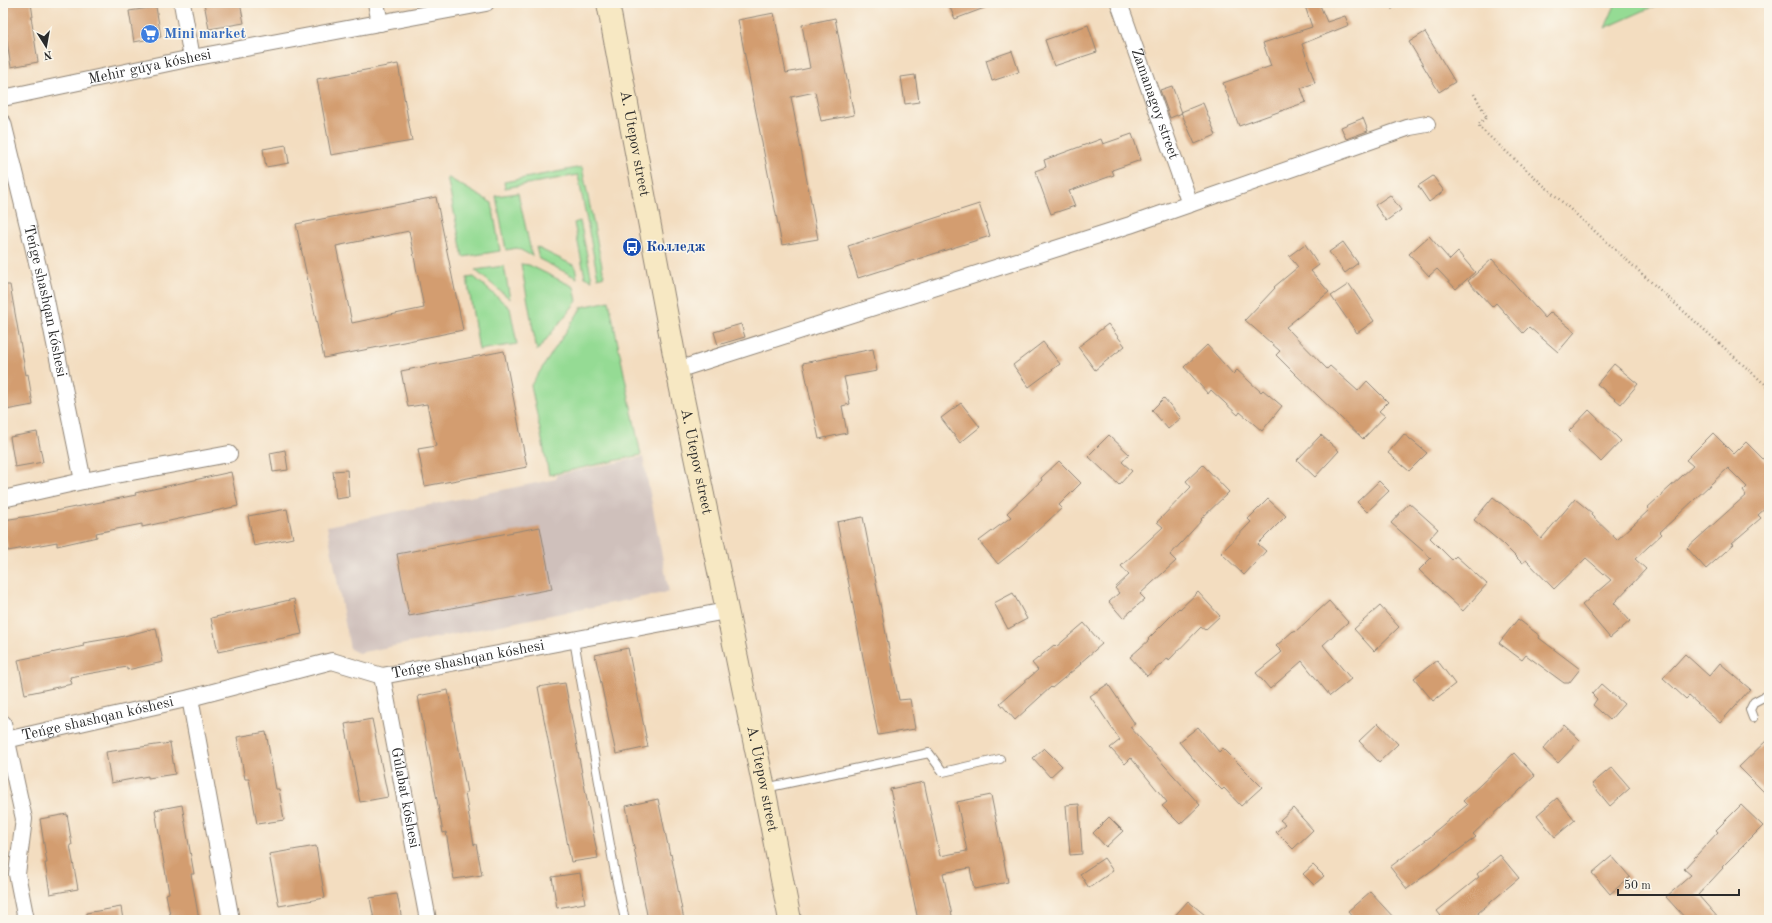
<svg xmlns="http://www.w3.org/2000/svg" width="1772" height="923" viewBox="0 0 1772 923" font-family="'Old Standard TT',serif">
<style>
.industrial{fill:#cfc0bb}
.green{fill:#95db94;stroke:#608360}
.building{fill:#d39d6f;fill-rule:evenodd}
.lines{fill:none;stroke-linecap:round;stroke-linejoin:round}
.service-casing{stroke:#8f8476;stroke-width:10}
.minor-casing{stroke:#8f8476;stroke-width:18}
.secondary-casing{stroke:#8f8476;stroke-width:24}
.path{stroke:#8f8476;stroke-width:2.5;stroke-dasharray:1 3;stroke-linecap:butt}
.service{stroke:#fff;stroke-width:8}
.minor{stroke:#fff;stroke-width:16}
.secondary{stroke:#f7e8c3;stroke-width:22}
.labels{text-anchor:middle;dominant-baseline:central;stroke-width:3;stroke-linejoin:round;paint-order:stroke}
.shop-label{font-size:15px;font-weight:bold;fill:#366cbe;stroke:#fbf7ec;text-anchor:start}
.street-label{font-size:15px;fill:#2b2b2b;stroke:#fbf7ec}
.transit-label{font-size:15px;font-weight:bold;fill:#164399;stroke:#fbf7ec;text-anchor:start}
</style>
<rect width="100%" height="100%" fill="#fbf7ec"/>
<filter id="ink" filterUnits="userSpaceOnUse"><feTurbulence type="fractalNoise" baseFrequency=".025" numOctaves="2"/><feDisplacementMap in="SourceGraphic" scale="8" xChannelSelector="R" yChannelSelector="G"/><feConvolveMatrix kernelMatrix="1 2 1 2 8 2 1 2 1" color-interpolation-filters="sRGB"/></filter>
<filter id="wash" filterUnits="userSpaceOnUse"><feTurbulence type="fractalNoise" baseFrequency=".012" numOctaves="4" result="noise"/><feDisplacementMap in="SourceGraphic" scale="16" xChannelSelector="R" yChannelSelector="G"/><feGaussianBlur stdDeviation="0.9" result="paint"/><feColorMatrix in="noise" values="0 0 0 0 0 0 0 0 0 0 0 0 0 0 0 0 0 1.4 0 .05"/><feComposite in="paint" operator="in"/></filter>
<g filter="url(#wash)">
<rect width="100%" height="100%" fill="#f3ddc0"/>
<path class="industrial" d="M 643,457 L 669,592 L 358,653 L 350,649 L 327,526 L 556,479 L 556,475 Z"/>
<path class="green" d="M 1616,3 L 1661,3 L 1605,28 Z
M 582,167 L 604,276 L 598,278 L 578,175 L 505,188 L 504,182 Z
M 447,177 L 492,203 L 500,251 L 463,257 Z
M 518,193 L 532,256 L 517,248 L 506,250 L 496,196 Z
M 580,221 L 592,280 L 585,277 L 574,223 Z
M 536,247 L 575,266 L 577,278 L 539,259 Z
M 521,264 L 529,265 L 574,287 L 577,301 L 537,351 Z
M 504,266 L 510,299 L 475,270 Z
M 474,277 L 510,308 L 517,344 L 479,350 L 467,278 Z
M 609,301 L 641,455 L 549,475 L 531,385 L 582,307 Z"/>
<g id="blocks">
<path class="building" d="M 3,3 L 31,3 L 33,17 L 31,17 L 38,62 L 11,67 L 6,36 L 7,36 L 3,13 Z
M 204,3 L 240,3 L 244,23 L 209,29 Z
M 948,3 L 995,3 L 995,4 L 955,19 Z
M 1304,3 L 1319,3 L 1327,22 L 1345,16 L 1349,25 L 1302,44 L 1315,83 L 1301,88 L 1306,102 L 1239,126 L 1223,83 L 1271,66 L 1263,43 L 1312,27 Z
M 156,7 L 161,37 L 134,42 L 129,11 Z
M 774,13 L 786,73 L 810,68 L 802,25 L 835,18 L 854,115 L 821,121 L 815,92 L 791,97 L 818,239 L 782,245 L 738,20 Z
M 1088,25 L 1097,52 L 1054,66 L 1045,40 Z
M 1425,32 L 1455,82 L 1439,92 L 1409,42 Z
M 1012,51 L 1019,72 L 992,81 L 986,60 Z
M 398,64 L 412,141 L 331,155 L 317,79 Z
M 915,75 L 919,102 L 905,104 L 901,77 Z
M 1172,86 L 1182,113 L 1170,118 L 1160,90 Z
M 1203,103 L 1216,135 L 1195,144 L 1181,112 Z
M 1363,118 L 1368,131 L 1346,139 L 1341,127 Z
M 1132,134 L 1141,160 L 1112,170 L 1114,175 L 1069,191 L 1075,206 L 1051,214 L 1035,171 L 1046,167 L 1044,160 L 1101,139 L 1103,144 Z
M 286,145 L 289,163 L 266,167 L 263,149 Z
M 1433,176 L 1444,191 L 1429,202 L 1418,186 Z
M 1390,195 L 1401,210 L 1386,221 L 1375,205 Z
M 436,197 L 463,330 L 324,358 L 296,224 ZM 409,231 L 424,308 L 352,323 L 336,246 Z
M 979,204 L 990,236 L 858,278 L 848,246 Z
M 1429,236 L 1450,260 L 1458,252 L 1475,272 L 1456,289 L 1437,269 L 1429,276 L 1409,254 Z
M 1343,242 L 1358,263 L 1345,273 L 1329,252 Z
M 1305,244 L 1319,265 L 1311,271 L 1329,292 L 1286,327 L 1327,369 L 1330,366 L 1358,391 L 1367,381 L 1388,402 L 1379,411 L 1385,416 L 1363,439 L 1295,374 L 1276,355 L 1280,351 L 1245,320 L 1275,288 L 1274,287 L 1298,267 L 1289,256 Z
M 1492,259 L 1545,318 L 1551,312 L 1575,332 L 1558,352 L 1529,327 L 1523,333 L 1496,303 L 1492,307 L 1468,281 Z
M 1349,284 L 1374,321 L 1357,333 L 1331,296 Z
M 3,285 L 10,285 L 26,375 L 28,374 L 33,405 L 6,410 L 3,394 Z
M 741,324 L 745,337 L 718,345 L 714,332 Z
M 1108,324 L 1125,346 L 1095,370 L 1078,347 Z
M 1043,342 L 1060,364 L 1029,387 L 1013,365 Z
M 1207,345 L 1233,374 L 1237,370 L 1261,392 L 1263,390 L 1282,406 L 1262,431 L 1240,412 L 1238,415 L 1211,390 L 1208,394 L 1184,367 Z
M 873,349 L 877,371 L 844,377 L 850,404 L 842,406 L 847,433 L 819,439 L 803,363 Z
M 504,351 L 527,467 L 425,486 L 418,449 L 436,446 L 427,404 L 408,407 L 401,371 Z
M 1614,364 L 1638,384 L 1621,404 L 1597,384 Z
M 1164,398 L 1181,418 L 1168,429 L 1152,410 Z
M 961,403 L 980,427 L 960,443 L 941,418 Z
M 1589,410 L 1621,441 L 1601,462 L 1569,431 Z
M 37,432 L 43,462 L 15,467 L 10,437 Z
M 1713,433 L 1734,454 L 1746,442 L 1769,465 L 1769,505 L 1758,515 L 1761,518 L 1732,543 L 1734,544 L 1706,569 L 1687,548 L 1746,495 L 1743,491 L 1747,487 L 1728,468 L 1660,532 L 1662,534 L 1635,559 L 1646,569 L 1614,603 L 1630,621 L 1610,638 L 1582,605 L 1611,580 L 1586,558 L 1554,589 L 1526,560 L 1522,563 L 1503,544 L 1474,520 L 1493,497 L 1528,525 L 1541,539 L 1575,499 L 1592,513 L 1591,515 L 1617,540 L 1649,510 L 1647,508 L 1693,466 L 1686,460 Z
M 1404,434 L 1427,453 L 1409,471 L 1388,453 Z
M 1109,435 L 1129,454 L 1122,462 L 1132,471 L 1119,485 L 1088,456 Z
M 1321,435 L 1339,451 L 1315,477 L 1297,460 Z
M 285,450 L 288,470 L 273,472 L 270,453 Z
M 1059,461 L 1081,483 L 1059,505 L 1062,508 L 1023,544 L 998,564 L 979,541 L 1011,517 L 1007,513 L 1042,480 L 1041,478 Z
M 1203,465 L 1229,492 L 1201,519 L 1202,520 L 1170,555 L 1176,561 L 1140,594 L 1145,599 L 1123,618 L 1109,602 L 1119,593 L 1115,588 L 1129,575 L 1121,566 L 1163,527 L 1157,522 L 1191,487 L 1186,481 Z
M 347,470 L 349,497 L 336,499 L 333,471 Z
M 231,472 L 238,506 L 142,527 L 142,524 L 96,533 L 97,537 L 57,546 L 57,542 L 8,551 L 3,520 L 30,516 L 136,495 L 135,493 Z
M 1379,481 L 1389,491 L 1367,512 L 1357,502 Z
M 1268,499 L 1286,516 L 1258,544 L 1266,551 L 1244,575 L 1221,553 L 1251,522 L 1248,519 Z
M 1409,503 L 1438,529 L 1430,538 L 1452,560 L 1456,556 L 1487,584 L 1463,611 L 1419,570 L 1431,558 L 1391,523 Z
M 287,509 L 293,538 L 254,546 L 248,516 Z
M 863,517 L 899,700 L 910,699 L 915,729 L 878,735 L 837,522 Z
M 540,527 L 552,589 L 409,616 L 397,554 Z
M 1198,592 L 1220,616 L 1205,630 L 1201,627 L 1169,660 L 1168,658 L 1147,676 L 1130,657 L 1149,640 L 1148,639 L 1179,608 L 1180,609 Z
M 1013,593 L 1027,619 L 1008,629 L 994,603 Z
M 294,599 L 302,634 L 218,652 L 211,618 Z
M 1329,601 L 1348,622 L 1323,645 L 1351,679 L 1330,696 L 1302,661 L 1270,689 L 1256,673 L 1282,652 L 1276,646 L 1293,631 L 1295,632 Z
M 1380,606 L 1399,627 L 1374,651 L 1354,629 Z
M 1518,619 L 1540,636 L 1539,638 L 1580,669 L 1569,683 L 1564,683 L 1526,655 L 1522,660 L 1499,643 Z
M 1084,623 L 1102,644 L 1080,663 L 1081,664 L 1052,688 L 1051,687 L 1015,720 L 1000,703 L 1038,670 L 1032,663 L 1054,645 L 1056,647 Z
M 156,628 L 163,662 L 127,670 L 127,667 L 70,677 L 72,684 L 25,694 L 18,660 L 84,646 L 83,643 L 120,637 Z
M 628,648 L 648,747 L 616,754 L 595,655 Z
M 1685,654 L 1709,676 L 1720,663 L 1750,689 L 1720,723 L 1689,696 L 1686,699 L 1663,678 Z
M 1437,660 L 1455,684 L 1433,701 L 1414,678 Z
M 565,683 L 598,858 L 571,862 L 538,687 Z
M 1108,684 L 1135,724 L 1130,727 L 1200,805 L 1180,824 L 1162,806 L 1167,802 L 1131,758 L 1125,764 L 1110,748 L 1120,740 L 1090,696 Z
M 1601,684 L 1624,704 L 1610,720 L 1593,705 L 1597,699 L 1592,694 Z
M 448,690 L 467,793 L 465,793 L 474,845 L 476,844 L 482,875 L 454,879 L 446,832 L 443,833 L 418,696 Z
M 372,719 L 388,797 L 360,802 L 345,724 Z
M 1378,723 L 1398,744 L 1379,762 L 1359,741 Z
M 1564,725 L 1580,740 L 1558,763 L 1543,749 Z
M 1198,727 L 1219,752 L 1223,748 L 1262,787 L 1241,806 L 1224,788 L 1222,790 L 1204,772 L 1179,742 Z
M 266,732 L 276,789 L 279,789 L 284,820 L 257,824 L 249,779 L 245,779 L 237,737 Z
M 1769,738 L 1769,797 L 1739,767 Z
M 170,743 L 175,774 L 148,778 L 148,776 L 111,783 L 106,752 Z
M 1044,748 L 1062,766 L 1050,777 L 1033,758 Z
M 1514,753 L 1535,776 L 1473,834 L 1476,837 L 1407,889 L 1390,867 L 1434,834 L 1433,833 L 1467,805 L 1463,801 Z
M 1612,767 L 1630,788 L 1610,806 L 1592,784 Z
M 924,782 L 940,856 L 967,851 L 957,802 L 991,795 L 1008,882 L 974,889 L 970,868 L 943,873 L 953,920 L 918,920 L 890,789 Z
M 1557,798 L 1575,820 L 1555,837 L 1537,815 Z
M 658,799 L 670,855 L 671,854 L 684,920 L 648,920 L 626,806 Z
M 1079,804 L 1082,854 L 1070,855 L 1066,805 Z
M 182,805 L 194,874 L 191,874 L 199,920 L 171,920 L 166,894 L 169,893 L 155,810 Z
M 1741,805 L 1763,826 L 1722,867 L 1723,868 L 1698,895 L 1720,920 L 1687,920 L 1666,897 L 1691,875 L 1684,869 L 1718,832 L 1716,830 Z
M 1293,808 L 1313,830 L 1293,849 L 1276,832 L 1285,824 L 1280,820 Z
M 67,814 L 72,845 L 70,845 L 78,889 L 50,894 L 45,863 L 47,863 L 40,819 Z
M 1109,817 L 1123,831 L 1106,847 L 1093,833 Z
M 316,846 L 325,898 L 279,906 L 269,854 Z
M 1500,855 L 1519,878 L 1478,913 L 1479,915 L 1473,920 L 1444,920 L 1437,911 L 1479,877 L 1477,874 Z
M 1612,856 L 1630,877 L 1610,894 L 1592,873 Z
M 1104,858 L 1113,871 L 1089,888 L 1080,874 Z
M 1313,865 L 1324,876 L 1314,885 L 1303,874 Z
M 580,873 L 585,903 L 557,908 L 552,877 Z
M 1370,892 L 1396,920 L 1356,920 L 1348,911 Z
M 397,894 L 402,920 L 374,920 L 370,898 Z
M 1188,901 L 1211,920 L 1171,920 Z
M 121,907 L 123,920 L 86,920 L 86,913 Z"/>
</g>
</g>
<g filter="url(#ink)">
<use href="#blocks" fill-opacity="0" stroke="#8f8476" stroke-width="1"/>
<g class="lines">
<g class="service-casing">
<path id="service" d="M 574,640 L 615,873 L 625,920
M 1753,718 L 1750,710 L 1754,702 L 1769,694
M 765,788 L 929,753 L 943,772 L 1000,759"/>
</g>
<g class="minor-casing">
<g id="minor">
<path d="M 182,3 L 192,58"/>
<path d="M 376,3 L 380,23"/>
<path id="s1" d="M 1119,3 L 1190,204"/>
<path id="s2" d="M 3,98 L 192,58 L 486,3"/>
<path id="s3" d="M 3,123 L 45,295 L 83,481"/>
<path d="M 677,370 L 1130,225 L 1410,127 L 1427,124"/>
<path d="M 3,499 L 83,481 L 229,454"/>
<path id="s4" d="M 382,676 L 428,920"/>
<path d="M 190,698 L 231,920"/>
<path d="M 3,723 L 24,819 L 17,874 L 26,920"/>
<path id="s5" d="M 6,740 L 190,698 L 332,661 L 382,676 L 726,611"/>
</g>
</g>
<g class="secondary-casing">
<g id="secondary">
<path id="s6" d="M 608,3 L 677,370 L 764,788 L 790,920"/>
</g>
</g>
<path class="path" d="M 1386,3 L 1395,11
M 1474,94 L 1487,117 L 1478,124 L 1480,128 L 1769,388"/>
<use href="#service" class="service"/>
<use href="#minor" class="minor"/>
<use href="#secondary" class="secondary"/>
</g>
</g>
<defs>
<g id="supermarket-disc" transform="scale(1)"><circle r="9.5" fill="#3f7fe0" stroke="#fbf7ec"/><path d="M-6-5.5h2.5l.6 2H6L4.5 2H-2.5L-4.4-4H-6ZM-1.5 3.2a1.3 1.3 0 1 0 .1 0ZM3 3.2a1.3 1.3 0 1 0 .1 0Z" fill="#fff"/></g>
<g id="bus-disc" transform="scale(1)"><circle r="9.5" fill="#1a4fb4" stroke="#fbf7ec"/><path d="M-5-6H5V4H4V6H2V4H-2V6H-4V4H-5ZM-3.5-4V0h7V-4ZM-3.5 1.2v1.5H-2V1.2ZM2 1.2v1.5H3.5V1.2Z" fill="#fff"/></g>
</defs>
<g fill-rule="evenodd">
<use href="#supermarket-disc" x="150" y="34"/>
<use href="#bus-disc" x="632" y="247"/>
</g>
<g class="labels">
<g class="shop-label">
<text x="164" y="34">Mini market</text>
</g>
<g class="street-label">
<text stroke="none"><textPath href="#s2" startOffset="150">Mehir gúyа kóshesi</textPath></text>
<text stroke="none"><textPath href="#s1" startOffset="107">Zamanagoy street</textPath></text>
<text stroke="none"><textPath href="#s6" startOffset="143">A. Utepov street</textPath></text>
<text stroke="none"><textPath href="#s3" startOffset="183">Teńge shashqan kóshesi</textPath></text>
<text stroke="none"><textPath href="#s6" startOffset="467">A. Utepov street</textPath></text>
<text stroke="none"><textPath href="#s5" startOffset="475">Teńge shashqan kóshesi</textPath></text>
<text stroke="none"><textPath href="#s5" startOffset="94">Teńge shashqan kóshesi</textPath></text>
<text stroke="none"><textPath href="#s6" startOffset="791">A. Utepov street</textPath></text>
<text stroke="none"><textPath href="#s4" startOffset="124">Gúlabat kóshesi</textPath></text>
</g>
<g class="transit-label">
<text x="646" y="247">Колледж</text>
</g>
</g>
<rect width="1772" height="923" fill="none" stroke="#fbf7ec" stroke-width="16"/>
<g transform="translate(46 46) rotate(169)" stroke="#fbf7ec" stroke-width="3" paint-order="stroke">
<path d="M0-3L7 15L0 10L-7 15Z" fill="#2b2b2b"/>
<text y="-6" font-size="11" font-weight="bold" text-anchor="middle" fill="#2b2b2b">N</text>
</g>
<path d="M1618 889v6h121v-6" fill="none" stroke="#2b2b2b" stroke-width="2"/>
<text x="1624" y="889" font-size="12" fill="#2b2b2b" stroke="#fbf7ec" stroke-width="3" paint-order="stroke">50 m</text>
</svg>
